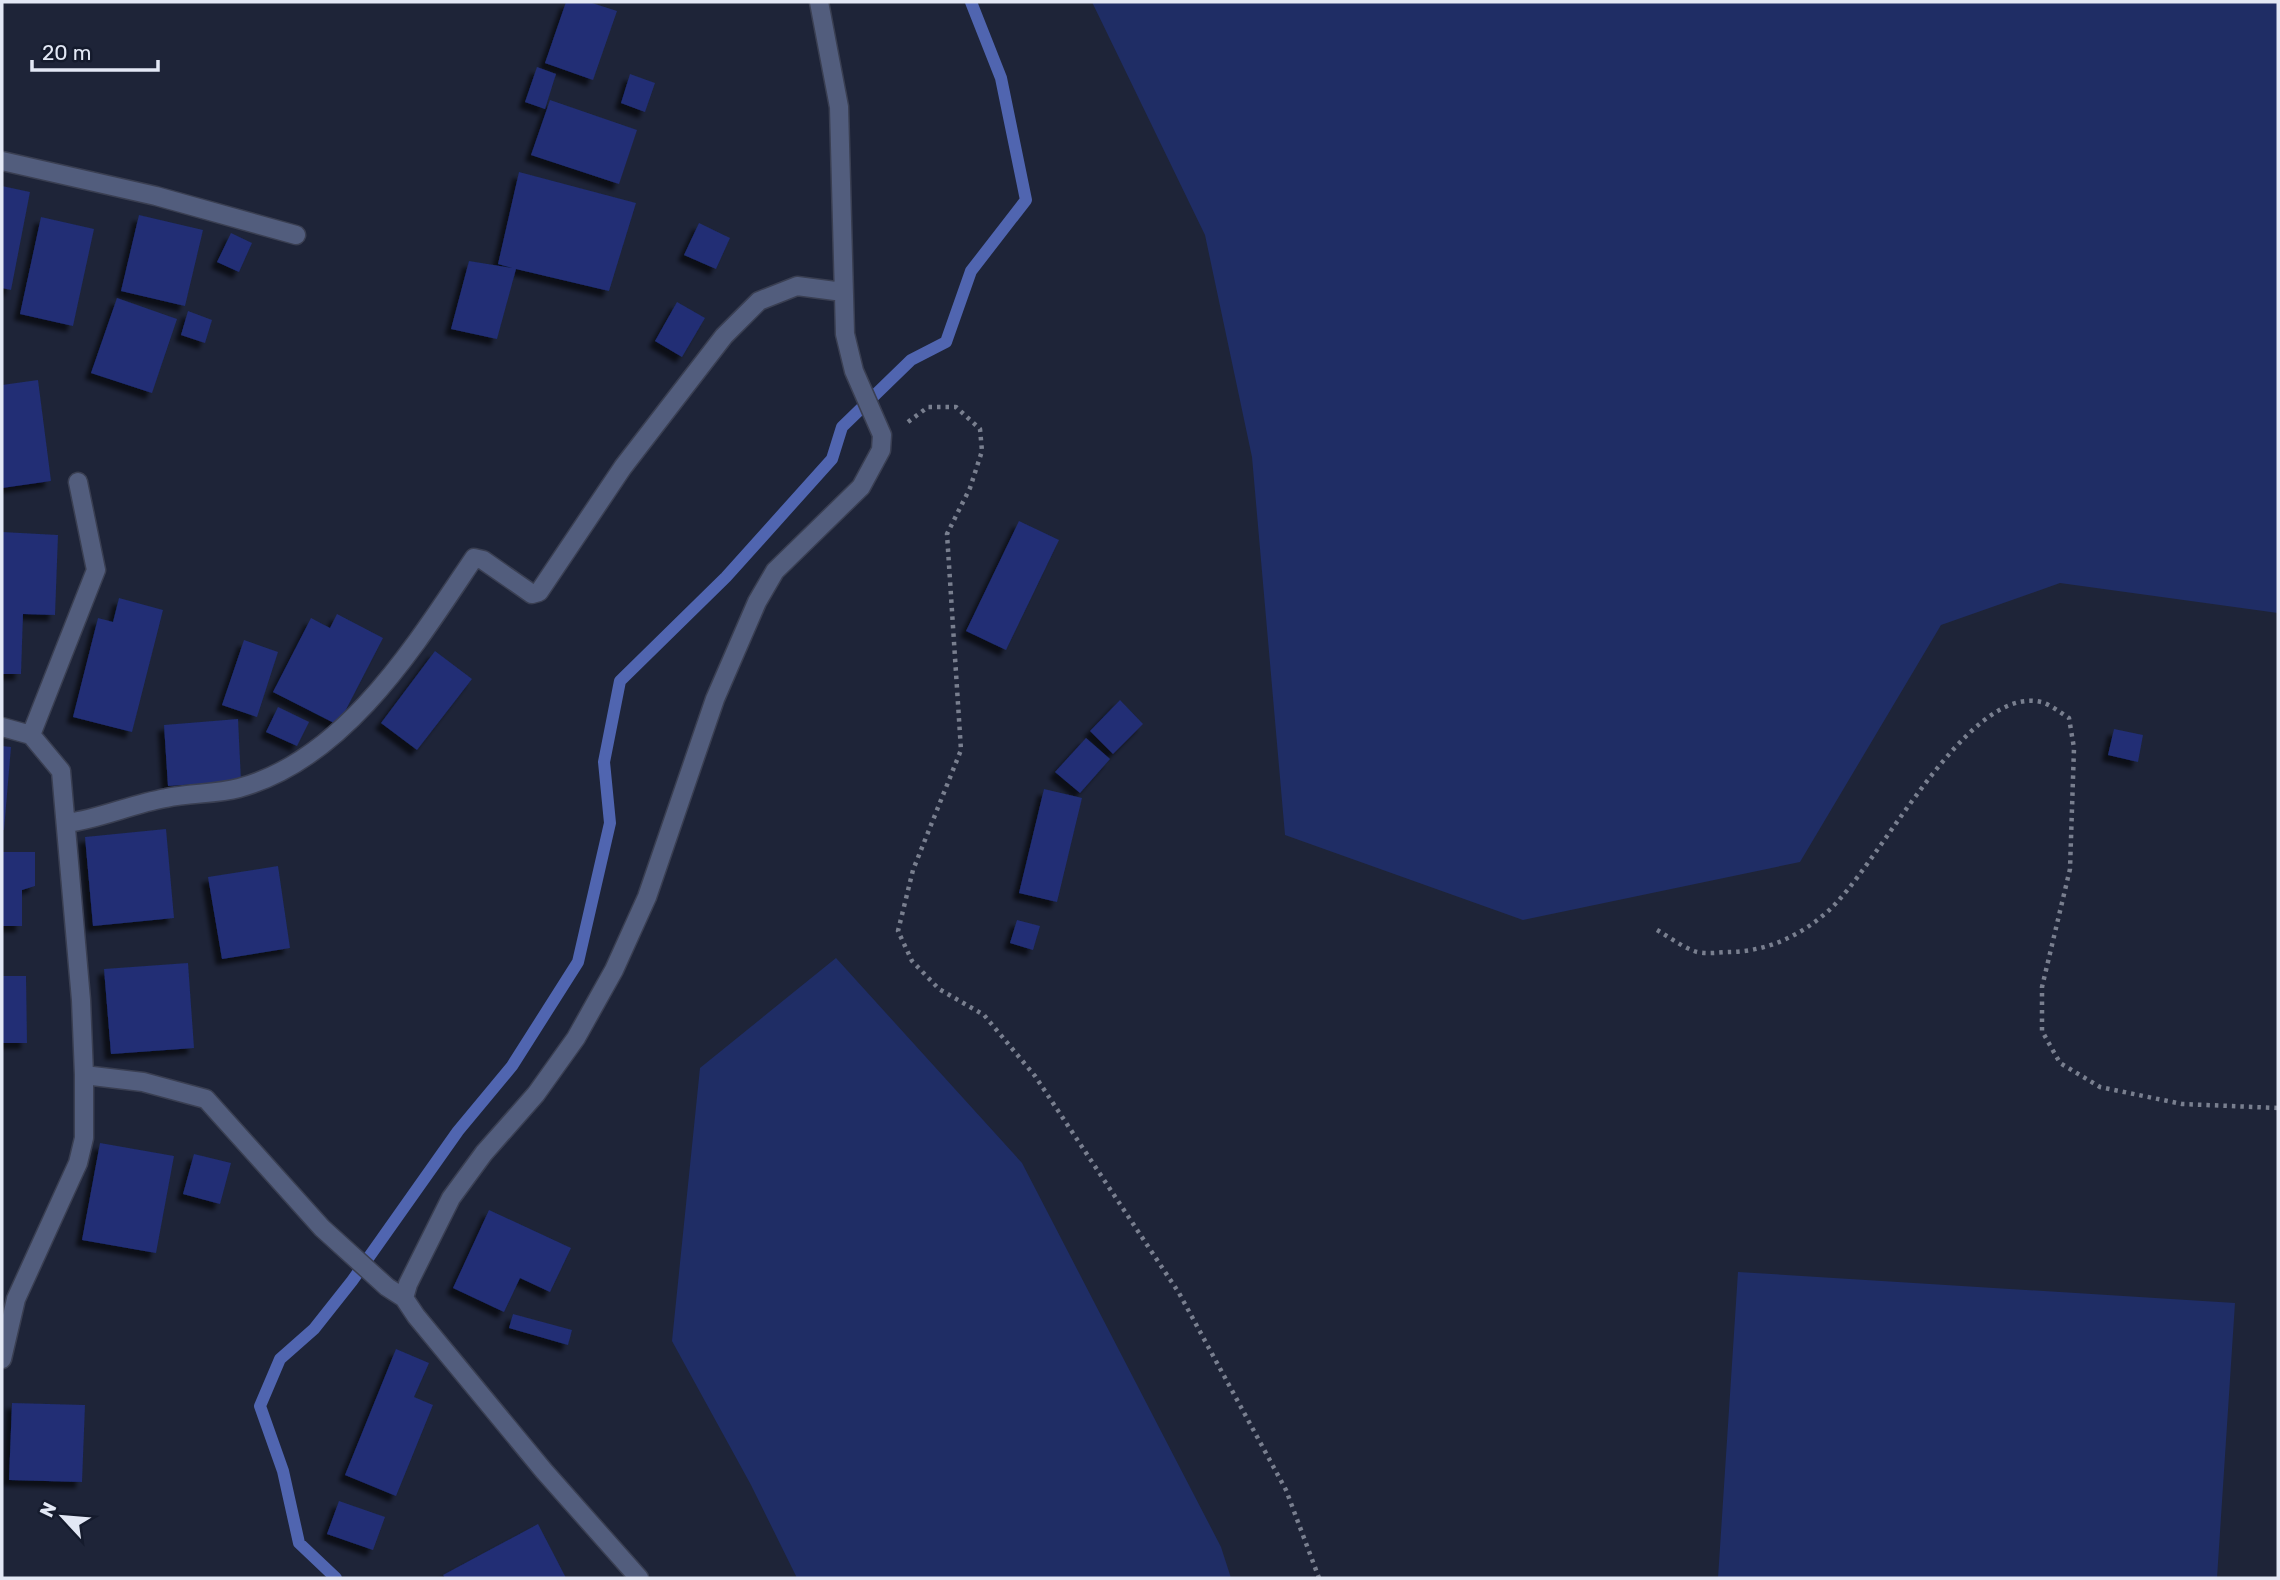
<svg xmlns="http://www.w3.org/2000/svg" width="2280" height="1580" viewBox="0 0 2280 1580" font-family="Rubik,sans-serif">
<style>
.green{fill:#1f2d65}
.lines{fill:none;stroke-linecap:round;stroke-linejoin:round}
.stream{stroke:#5065b0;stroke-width:12}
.building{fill:#202e74;filter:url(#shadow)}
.street-casing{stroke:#3a3f52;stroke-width:21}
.path{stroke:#797f8f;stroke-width:4.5;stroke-dasharray:3.5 5;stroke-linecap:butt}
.street{stroke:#525d7d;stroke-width:18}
</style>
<defs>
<filter id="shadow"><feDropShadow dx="-6" dy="6" stdDeviation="2" flood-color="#0009"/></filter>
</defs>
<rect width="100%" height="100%" fill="#1e2438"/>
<path class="green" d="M 1092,2 L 2278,2 L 2278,613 L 2060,583 L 1941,625 L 1800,862 L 1523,920 L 1285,835 L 1252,457 L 1205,235 Z
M 836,958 L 1022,1163 L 1221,1547 L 1231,1578 L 797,1578 L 751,1485 L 672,1341 L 700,1068 Z
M 1738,1272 L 2235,1303 L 2217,1578 L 1718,1578 Z"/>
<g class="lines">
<path class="stream" d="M 336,1578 L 299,1543 L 283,1471 L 260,1406 L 280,1359 L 314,1329 L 352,1281 L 458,1131 L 512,1066 L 578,962 L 610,823 L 604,762 L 620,681 L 726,577 L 832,459 L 842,427 L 911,360 L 946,342 L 971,271 L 1026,200 L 1001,78 L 971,2"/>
</g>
<path class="building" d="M 566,2 L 589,2 L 617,11 L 593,80 L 545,63 Z
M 537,67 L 556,74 L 545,109 L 525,102 Z
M 630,74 L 655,83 L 645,112 L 621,103 Z
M 550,100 L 637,130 L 619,184 L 531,155 Z
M 519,172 L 636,203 L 609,291 L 516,269 L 497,339 L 451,329 L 469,261 L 512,268 L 498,264 Z
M 2,186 L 30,192 L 11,290 L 2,288 Z
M 139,215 L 203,230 L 185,306 L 121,291 Z
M 41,217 L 94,229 L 73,326 L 20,314 Z
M 699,223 L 730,238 L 716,269 L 684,255 Z
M 231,233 L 252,243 L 239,272 L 217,262 Z
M 117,298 L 177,319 L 152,393 L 91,373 Z
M 677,302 L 705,318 L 682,357 L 655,341 Z
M 188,311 L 212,320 L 205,343 L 181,335 Z
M 38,380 L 51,481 L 2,488 L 2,385 Z
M 1019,521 L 1059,540 L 1006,650 L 966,631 Z
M 2,532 L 58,535 L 55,615 L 23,614 L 21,674 L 2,674 Z
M 119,598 L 163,610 L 132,732 L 73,717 L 98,618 L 113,622 Z
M 337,614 L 383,638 L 338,725 L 273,692 L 311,618 L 330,628 Z
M 244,640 L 278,652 L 257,717 L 222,705 Z
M 435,651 L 472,679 L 417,750 L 381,723 Z
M 1120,700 L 1143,724 L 1113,754 L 1090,731 Z
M 278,707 L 309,722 L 297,746 L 266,732 Z
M 238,719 L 241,781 L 168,786 L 164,725 Z
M 2114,729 L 2143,735 L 2138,762 L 2108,755 Z
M 1086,738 L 1110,759 L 1080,793 L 1055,772 Z
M 2,746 L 11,747 L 4,830 L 2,830 Z
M 1044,789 L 1082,798 L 1057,902 L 1019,893 Z
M 166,829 L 174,918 L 93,926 L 85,837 Z
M 2,852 L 35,852 L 35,886 L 22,890 L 22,926 L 2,926 Z
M 278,866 L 290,948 L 222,959 L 208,877 Z
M 1017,920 L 1040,926 L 1033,950 L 1010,943 Z
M 188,963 L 194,1048 L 111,1054 L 104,969 Z
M 2,976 L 26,976 L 27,1043 L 2,1043 Z
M 100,1143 L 174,1156 L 156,1253 L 82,1240 Z
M 194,1154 L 231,1163 L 220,1204 L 183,1194 Z
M 489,1210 L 571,1248 L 550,1292 L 520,1278 L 504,1312 L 453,1288 Z
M 513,1314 L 572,1330 L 568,1345 L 509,1328 Z
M 396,1349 L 429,1363 L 414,1397 L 433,1405 L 396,1496 L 345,1475 Z
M 12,1403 L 85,1405 L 82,1482 L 9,1480 Z
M 339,1501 L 385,1517 L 373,1550 L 327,1534 Z
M 538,1524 L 566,1578 L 445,1578 L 443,1575 Z"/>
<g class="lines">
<g class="street-casing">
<path id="street" d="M 2,161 L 156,196 L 296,235
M 2,727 L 31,735 L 61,771 L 81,1000 L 84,1075 L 143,1082 L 206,1099 L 322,1228 L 387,1287 L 404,1298 L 416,1316 L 544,1471 L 639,1578
M 31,735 L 96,570 L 78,482
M 68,823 C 102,818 132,804 166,798 C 190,793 216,794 239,788 C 346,759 416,644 474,558 L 483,560 L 532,594 L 539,592 L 623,467 L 724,336 L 759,301 L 797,286 L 843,292
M 404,1298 L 408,1284 L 451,1198 L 484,1153 L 536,1094 L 576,1038 L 614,970 L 647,897 L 715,699 L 757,602 L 775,571 L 861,487 L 881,450 L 882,435 L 854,371 L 845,334 L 839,107 L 819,2
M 2,1359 L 16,1299 L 78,1163 L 84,1138 L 84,1075"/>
</g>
<path class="path" d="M 908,422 L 928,407 L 956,407 L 980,429 L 982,451 L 970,488 L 947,534 L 961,750 L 913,870 L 898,931 L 912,961 L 939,989 L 984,1015 L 1035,1076 L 1179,1293 L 1286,1490 L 1319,1578
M 1657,930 C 1669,937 1681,946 1694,951 C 1704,955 1720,952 1731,952 C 1767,951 1800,936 1827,912 C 1878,868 1966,684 2041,702 C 2050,704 2061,713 2069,718 L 2074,748 L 2070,869 L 2042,987 L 2042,1031 L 2060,1063 L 2100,1087 L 2182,1104 L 2278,1108"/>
<use href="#street" class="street"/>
</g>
<rect width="2280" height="1580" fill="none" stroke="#e3e8f5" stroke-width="7"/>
<g transform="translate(63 1517) rotate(296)" stroke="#151b2d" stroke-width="5" paint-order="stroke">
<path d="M0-5L12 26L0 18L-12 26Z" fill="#e3e8f5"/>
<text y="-10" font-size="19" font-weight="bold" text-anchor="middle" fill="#e3e8f5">N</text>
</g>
<path d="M32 60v10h126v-10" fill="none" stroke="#e3e8f5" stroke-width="3.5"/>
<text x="42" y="60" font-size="21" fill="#e3e8f5" stroke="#151b2d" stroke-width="5" paint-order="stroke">20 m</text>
</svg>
